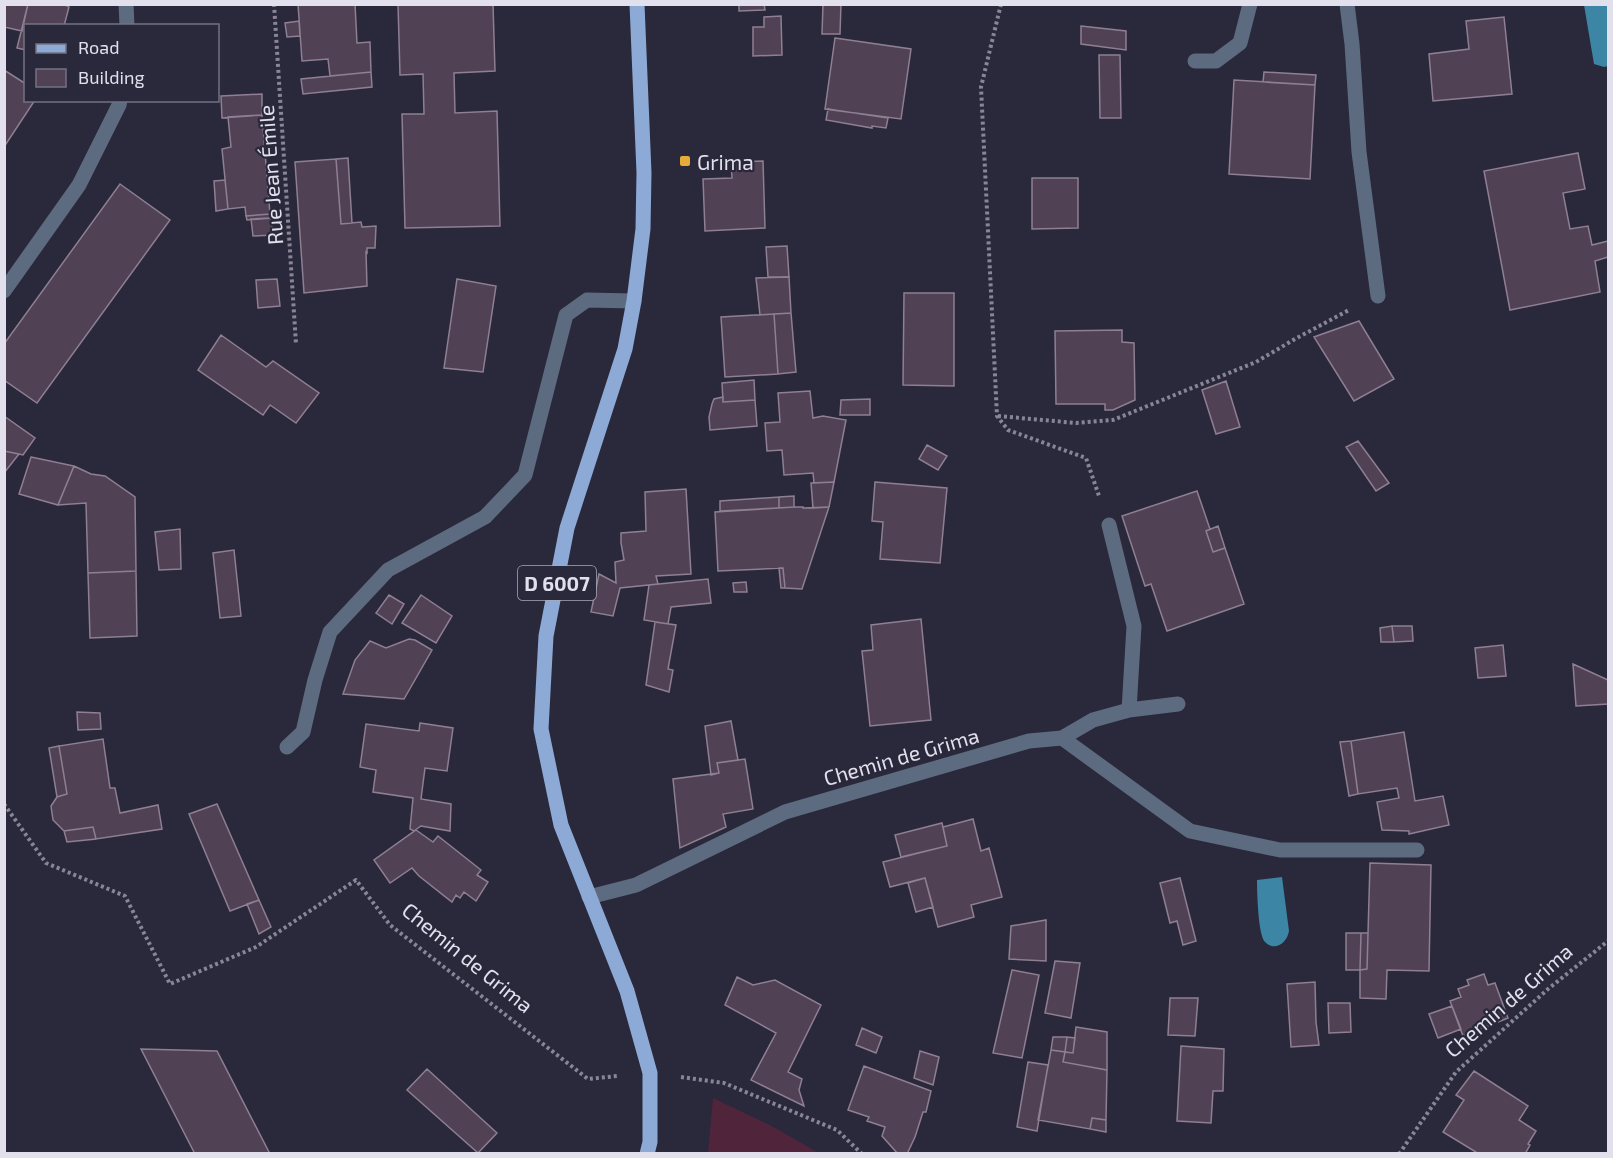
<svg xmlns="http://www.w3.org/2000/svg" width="1613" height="1158" viewBox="0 0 1613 1158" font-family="'Exo 2',sans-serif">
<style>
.green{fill:#50243b}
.water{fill:#3d85a4}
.building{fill:#504254;stroke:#8e7f92;stroke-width:1.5}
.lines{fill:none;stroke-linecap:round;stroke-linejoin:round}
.path{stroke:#888696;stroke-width:4;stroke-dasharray:3 3;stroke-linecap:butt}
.minor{stroke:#5d6b80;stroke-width:15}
.major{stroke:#8daad6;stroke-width:15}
.poi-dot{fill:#e7ac37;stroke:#2a283b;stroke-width:2}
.labels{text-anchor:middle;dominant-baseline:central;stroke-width:4.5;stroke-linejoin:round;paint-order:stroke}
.shield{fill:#2a283b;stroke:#aaa9b7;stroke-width:1.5}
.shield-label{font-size:20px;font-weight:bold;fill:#e1e0ec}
.poi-label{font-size:21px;fill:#e1e0ec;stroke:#2a283b;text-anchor:start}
.street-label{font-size:21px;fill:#e1e0ec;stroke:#2a283b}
</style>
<rect width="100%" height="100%" fill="#2a283b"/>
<path class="green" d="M 713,1098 L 770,1125 L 819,1153 L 708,1153 Z"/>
<path class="water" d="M 1584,5 L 1608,5 L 1608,66 L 1604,67 L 1594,64 Z
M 1282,877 L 1289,931 C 1287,943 1275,952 1265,942 C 1258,935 1257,891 1257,880 Z"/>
<path class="building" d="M 4,4 L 28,4 L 22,31 L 4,27 Z
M 28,4 L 64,4 L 69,7 L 64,26 L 26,26 L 26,50 L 17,48 Z
M 298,4 L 355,4 L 357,43 L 370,42 L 371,72 L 330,76 L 328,59 L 302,61 Z
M 398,4 L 493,4 L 495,71 L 454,73 L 455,113 L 497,111 L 500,226 L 405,228 L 402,114 L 424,114 L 423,74 L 400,75 Z
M 739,4 L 764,4 L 765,10 L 739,11 Z
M 823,4 L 841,4 L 840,34 L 822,34 Z
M 781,16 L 782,55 L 753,56 L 753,27 L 764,27 L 764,17 Z
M 1504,17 L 1512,94 L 1433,101 L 1429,54 L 1469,49 L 1466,21 Z
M 299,21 L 300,36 L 287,37 L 285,23 Z
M 1081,26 L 1126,31 L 1126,50 L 1081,44 Z
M 835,38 L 911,49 L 901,119 L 825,109 Z
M 1099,55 L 1120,55 L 1121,118 L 1100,118 Z
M 4,70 L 26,84 L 26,100 L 35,100 L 4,147 Z
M 371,72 L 372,87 L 303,94 L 301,79 Z
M 1264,72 L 1316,75 L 1315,85 L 1263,82 Z
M 1234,80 L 1315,85 L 1310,179 L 1229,174 Z
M 262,94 L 262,115 L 222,118 L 221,96 Z
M 828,109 L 888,118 L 886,128 L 872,126 L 872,128 L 826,120 Z
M 262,115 L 270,214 L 246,216 L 245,207 L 228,209 L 222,149 L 231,147 L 228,117 Z
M 1578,153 L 1585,189 L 1563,193 L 1570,229 L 1588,226 L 1592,245 L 1608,241 L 1608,257 L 1595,261 L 1600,292 L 1510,310 L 1484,171 Z
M 348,158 L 352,223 L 341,224 L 336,159 Z
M 336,159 L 341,224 L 361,222 L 362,227 L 376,226 L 375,248 L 367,248 L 367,253 L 366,252 L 367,286 L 304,293 L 295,162 Z
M 763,161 L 765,228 L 705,231 L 703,179 L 732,178 L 731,162 Z
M 1032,178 L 1078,178 L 1078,228 L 1032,229 Z
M 225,180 L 228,209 L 216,211 L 214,181 Z
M 120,184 L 170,220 L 37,403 L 4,380 L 4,344 Z
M 270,214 L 271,218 L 247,220 L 246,216 Z
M 271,218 L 273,235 L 253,236 L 251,219 Z
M 787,246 L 789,277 L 768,277 L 766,247 Z
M 789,277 L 791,313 L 760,315 L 756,278 Z
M 277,279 L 280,306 L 258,308 L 256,280 Z
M 457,279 L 496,286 L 483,372 L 444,368 Z
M 904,293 L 954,293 L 954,386 L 903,385 Z
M 791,313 L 796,372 L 778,374 L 774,314 Z
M 774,314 L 778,374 L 725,377 L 721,317 Z
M 1359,321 L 1394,379 L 1354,401 L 1314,337 Z
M 1122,330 L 1122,342 L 1134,343 L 1135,400 L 1113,410 L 1105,410 L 1105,404 L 1056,404 L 1055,331 Z
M 221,335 L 266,367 L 273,361 L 319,393 L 296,423 L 270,405 L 263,415 L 198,370 Z
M 754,380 L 755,400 L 723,402 L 722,383 Z
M 1226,381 L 1240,427 L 1216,434 L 1202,390 Z
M 810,391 L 813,418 L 823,416 L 846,420 L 834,482 L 814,483 L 813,473 L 784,475 L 782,450 L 767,451 L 765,423 L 780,422 L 778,393 Z
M 723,397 L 723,402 L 755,400 L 757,426 L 710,430 L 709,417 L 712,404 L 714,399 Z
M 870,399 L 870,415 L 840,415 L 841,400 Z
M 4,416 L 35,438 L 23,455 L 4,451 Z
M 1358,441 L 1389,483 L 1376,491 L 1346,447 Z
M 927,445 L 947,456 L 938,470 L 919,459 Z
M 4,451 L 19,454 L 4,473 Z
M 31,457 L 74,466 L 58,505 L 19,494 Z
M 74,466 L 91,474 L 105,476 L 135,497 L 136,571 L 88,573 L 86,503 L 58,505 Z
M 834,482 L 829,507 L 813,508 L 811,483 Z
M 875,482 L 947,488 L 940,563 L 880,559 L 883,522 L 872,521 Z
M 686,489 L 691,574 L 656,576 L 658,584 L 620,588 L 613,616 L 591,612 L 599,574 L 616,583 L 615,562 L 624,560 L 621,543 L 621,533 L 646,531 L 645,492 Z
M 1197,491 L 1210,529 L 1206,531 L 1213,552 L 1225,548 L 1244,604 L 1167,631 L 1151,584 L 1145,586 L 1122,516 Z
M 794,496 L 794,507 L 779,508 L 779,497 Z
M 779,497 L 779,508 L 720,511 L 720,501 Z
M 794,507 L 803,507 L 803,508 L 829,507 L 802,589 L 785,588 L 783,568 L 718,571 L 715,512 Z
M 1218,526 L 1225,548 L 1213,552 L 1206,531 Z
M 180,529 L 181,569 L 159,570 L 155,532 Z
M 234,550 L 241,616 L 220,618 L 213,553 Z
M 779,568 L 783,568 L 785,588 L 781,588 Z
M 136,571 L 137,636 L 90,638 L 88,573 Z
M 708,579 L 711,603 L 671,607 L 668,624 L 644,620 L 649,585 Z
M 746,582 L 747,592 L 734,592 L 733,583 Z
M 389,595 L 404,604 L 392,624 L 376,613 Z
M 421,595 L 452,616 L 436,643 L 402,623 Z
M 921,619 L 931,720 L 870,726 L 862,651 L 873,650 L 871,625 Z
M 655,622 L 676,625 L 668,669 L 673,670 L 669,692 L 646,685 Z
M 1392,626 L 1412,626 L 1413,641 L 1394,642 Z
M 1392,626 L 1394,642 L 1381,642 L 1380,628 Z
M 409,639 L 415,640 L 432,650 L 404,699 L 343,694 L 355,660 L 370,641 L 386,648 Z
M 1503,645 L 1506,676 L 1478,678 L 1475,648 Z
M 1573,664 L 1608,680 L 1608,704 L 1576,706 Z
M 77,712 L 100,713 L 101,729 L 78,730 Z
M 731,721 L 738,760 L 717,763 L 719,773 L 711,775 L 705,726 Z
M 420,723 L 453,728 L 447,771 L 425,768 L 421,799 L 451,804 L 450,831 L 421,826 L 414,831 L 410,829 L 413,798 L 373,792 L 376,770 L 360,767 L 366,724 L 419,731 Z
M 1404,732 L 1415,801 L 1443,796 L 1449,825 L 1409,834 L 1409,831 L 1382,830 L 1377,802 L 1399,798 L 1397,788 L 1358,794 L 1351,741 Z
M 103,739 L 110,788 L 115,788 L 120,813 L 158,805 L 162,829 L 96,839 L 93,827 L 64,831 L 53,820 L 51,806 L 57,797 L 67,794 L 59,746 Z
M 1351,741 L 1358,794 L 1349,796 L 1340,742 Z
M 59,746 L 67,794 L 57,797 L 49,748 Z
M 745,759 L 753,809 L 723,814 L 726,827 L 680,848 L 673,779 L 719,773 L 717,763 Z
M 217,804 L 259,900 L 230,911 L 189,814 Z
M 973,819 L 981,851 L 989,848 L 1002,897 L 971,905 L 974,917 L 938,927 L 925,878 L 890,887 L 883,862 L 947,846 L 943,827 Z
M 942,823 L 947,846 L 901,857 L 895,835 Z
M 93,827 L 96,839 L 67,842 L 64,831 Z
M 416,830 L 433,842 L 438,836 L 481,870 L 477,875 L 488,882 L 476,901 L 464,892 L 460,898 L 456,895 L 452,902 L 419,876 L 412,868 L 390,883 L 374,860 Z
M 1370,863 L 1431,865 L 1429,971 L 1387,970 L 1386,999 L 1360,998 L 1360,970 L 1367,969 Z
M 925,878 L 933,907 L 916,912 L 908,883 Z
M 1180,878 L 1196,941 L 1183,945 L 1177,921 L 1170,923 L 1160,883 Z
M 259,900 L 271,927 L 259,934 L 247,904 Z
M 1046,920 L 1046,961 L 1009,959 L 1011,926 Z
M 1346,933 L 1361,933 L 1360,970 L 1346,970 Z
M 1361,933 L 1368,933 L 1367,969 L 1360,970 Z
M 1055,961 L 1080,963 L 1071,1018 L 1045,1013 Z
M 1012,970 L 1039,975 L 1022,1058 L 993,1053 Z
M 1484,974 L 1488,985 L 1495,983 L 1508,1018 L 1463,1036 L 1450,1001 L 1461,997 L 1458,989 L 1469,985 L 1467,980 Z
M 737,977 L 753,985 L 775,980 L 821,1005 L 788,1072 L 802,1079 L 799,1090 L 804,1106 L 751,1080 L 776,1033 L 725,1005 Z
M 1315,982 L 1316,1022 L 1319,1045 L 1291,1047 L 1287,984 Z
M 1170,998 L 1198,998 L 1195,1036 L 1168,1035 Z
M 1328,1003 L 1350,1003 L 1351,1032 L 1329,1033 Z
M 1452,1006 L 1461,1029 L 1438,1038 L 1429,1014 Z
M 1076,1027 L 1107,1032 L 1107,1070 L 1063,1062 L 1065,1052 L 1073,1053 Z
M 862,1028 L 882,1037 L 876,1053 L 856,1045 Z
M 1053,1037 L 1067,1037 L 1065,1052 L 1051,1050 Z
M 1067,1037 L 1075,1038 L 1073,1053 L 1065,1052 Z
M 1181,1046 L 1224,1049 L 1223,1091 L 1213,1091 L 1211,1123 L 1177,1121 Z
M 141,1049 L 217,1051 L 270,1154 L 195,1154 Z
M 1051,1050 L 1065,1052 L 1063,1062 L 1107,1070 L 1106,1120 L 1092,1118 L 1090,1129 L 1038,1120 Z
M 920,1051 L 939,1057 L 933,1085 L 914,1078 Z
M 1028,1062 L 1048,1065 L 1037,1131 L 1017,1127 Z
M 864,1066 L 931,1091 L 926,1112 L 923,1112 L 915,1137 L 907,1154 L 898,1154 L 882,1136 L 885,1127 L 867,1121 L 869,1117 L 848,1110 Z
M 427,1069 L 497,1133 L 478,1153 L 407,1090 Z
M 1474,1071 L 1528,1106 L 1519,1120 L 1536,1131 L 1528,1144 L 1530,1145 L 1525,1154 L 1479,1154 L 1443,1132 L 1464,1100 L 1456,1095 Z
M 1092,1118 L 1106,1120 L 1106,1132 L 1090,1129 Z"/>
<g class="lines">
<path class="path" d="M 274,4 L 296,344
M 1001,4 L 981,87 L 997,416 L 1008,430 L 1086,458 L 1099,496
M 998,416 L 1076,423 L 1113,420 L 1256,362 L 1295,339 L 1349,310
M 4,804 L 46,863 L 125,896 L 170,984 L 256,947 L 356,880 L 390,925 L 588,1079 L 617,1076
M 681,1077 L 724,1083 L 837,1130 L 862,1154
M 1399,1154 L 1456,1072 L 1548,989 L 1608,941"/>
<path class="minor" d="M 126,4 L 127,26
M 1347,4 L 1352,44 L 1359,152 L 1378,296
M 1195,61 L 1216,61 L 1240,43 L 1250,4
M 4,291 L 79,185 L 119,105 L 120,100
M 1109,525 L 1134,626 L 1129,710
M 1062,738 L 1190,831 L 1280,850 L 1417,850
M 287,747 L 303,732 L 315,680 L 330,632 L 388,570 L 485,517 L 525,475 L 566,315 L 587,300 L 634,301
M 589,897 L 636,885 L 785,812 L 1029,741 L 1062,738 L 1093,720 L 1129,710 L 1178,704"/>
<path class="major" d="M 637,4 L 644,173 L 643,229 L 634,301 L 625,349 L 567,528 L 546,636 L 541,729 L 561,825 L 627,991 L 650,1073 L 650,1142 L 647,1154"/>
</g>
<rect class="poi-dot" x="679" y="155" width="12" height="12" rx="3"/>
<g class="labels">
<rect class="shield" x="518" y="566" width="78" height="34" rx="4.5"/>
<g class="shield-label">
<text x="557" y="583">D 6007</text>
</g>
<g class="poi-label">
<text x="697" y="161">Grima</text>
</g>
<g class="street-label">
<text transform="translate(270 175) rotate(-94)">Rue Jean Émile</text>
<text transform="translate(901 756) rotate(-16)">Chemin de Grima</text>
<text transform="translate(468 957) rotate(39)">Chemin de Grima</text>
<text transform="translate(1508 1000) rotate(-41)">Chemin de Grima</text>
</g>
</g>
<rect width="1613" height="1158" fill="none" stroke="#e1e0ec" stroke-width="12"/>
<rect x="24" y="24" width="195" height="78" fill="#2a283b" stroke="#737282" stroke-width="1.5"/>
<rect x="36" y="44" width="30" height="9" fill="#8daad6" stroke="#737282" stroke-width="1.5"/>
<text x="78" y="54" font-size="18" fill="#e1e0ec">Road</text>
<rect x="36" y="69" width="30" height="18" fill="#504254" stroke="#737282" stroke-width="1.5"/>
<text x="78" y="84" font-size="18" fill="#e1e0ec">Building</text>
</svg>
